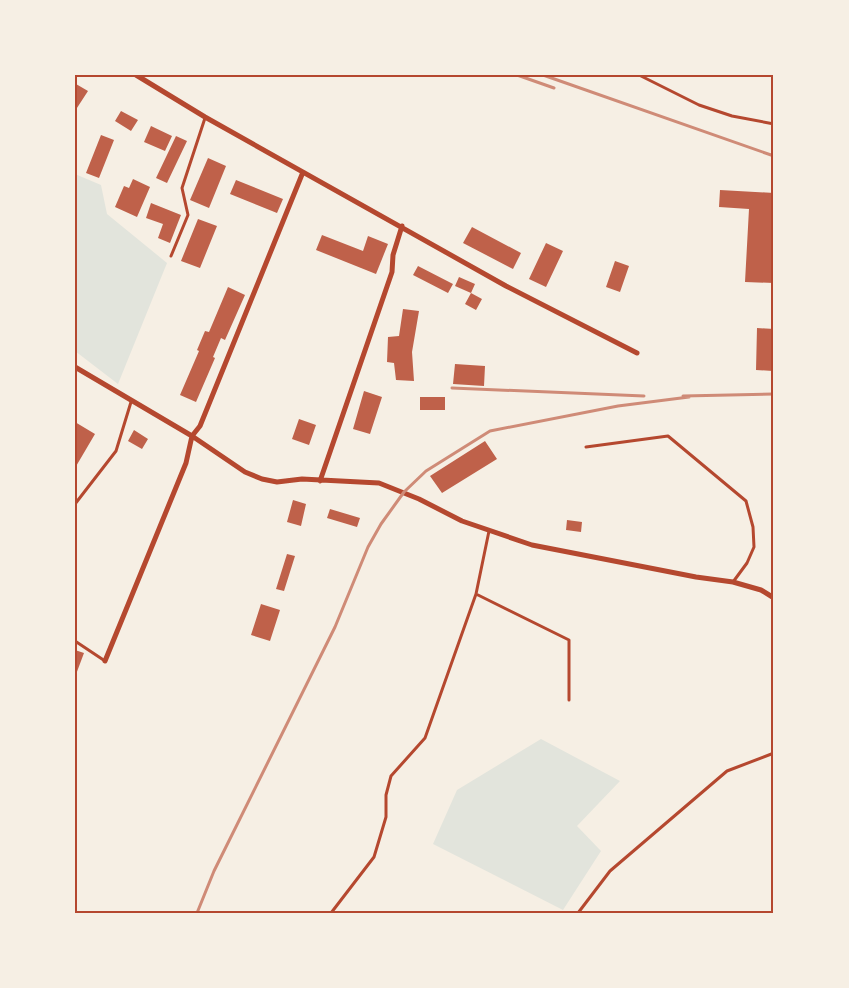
<svg xmlns="http://www.w3.org/2000/svg" width="849" height="988" viewBox="0 0 849 988" font-family="'Exo 2',sans-serif">
<style>
.green{fill:#e2e4dc}
.building{fill:#bf614a}
.lines{fill:none;stroke-linecap:round;stroke-linejoin:round}
.service{stroke:#b5482f;stroke-width:3}
.minor{stroke:#b5482f;stroke-width:5}
.rail{stroke:#cf8b77;stroke-width:3}
.neatline{fill:none;stroke:#b5482f;stroke-width:2}
</style>
<rect width="100%" height="100%" fill="#f6efe4"/>
<path class="green" d="M 75,174 L 101,185 L 107,214 L 167,263 L 118,384 L 75,351 Z
M 541,739 L 620,781 L 577,826 L 601,851 L 563,910 L 433,844 L 457,790 Z"/>
<path class="building" d="M 76,84 L 88,91 L 75,111 L 75,86 Z
M 121,111 L 138,120 L 131,131 L 115,121 Z
M 151,126 L 172,136 L 165,151 L 144,142 Z
M 101,135 L 114,140 L 99,178 L 86,173 Z
M 176,136 L 187,141 L 167,183 L 156,178 Z
M 208,158 L 226,166 L 209,208 L 190,200 Z
M 133,179 L 150,187 L 137,217 L 115,207 L 124,186 L 129,188 Z
M 236,180 L 283,199 L 277,213 L 230,194 Z
M 720,190 L 774,193 L 774,283 L 745,282 L 749,209 L 719,207 Z
M 151,203 L 181,215 L 170,243 L 158,238 L 163,224 L 146,218 Z
M 198,219 L 217,226 L 200,268 L 181,261 Z
M 472,227 L 521,253 L 513,269 L 463,243 Z
M 322,235 L 363,251 L 368,236 L 388,244 L 376,274 L 316,250 Z
M 546,243 L 563,251 L 546,287 L 529,279 Z
M 615,261 L 629,266 L 620,292 L 606,287 Z
M 418,266 L 453,284 L 448,293 L 413,275 Z
M 459,277 L 475,284 L 471,293 L 455,286 Z
M 228,287 L 245,295 L 225,340 L 221,338 L 213,357 L 215,358 L 196,402 L 180,395 L 199,351 L 197,350 L 205,331 L 209,332 Z
M 471,293 L 482,299 L 476,310 L 465,304 Z
M 403,309 L 419,311 L 412,352 L 414,381 L 396,380 L 394,363 L 387,362 L 388,337 L 399,336 Z
M 757,328 L 774,329 L 773,371 L 756,370 Z
M 455,364 L 485,366 L 484,386 L 453,384 Z
M 364,391 L 382,397 L 370,434 L 353,429 Z
M 420,397 L 445,397 L 445,410 L 420,410 Z
M 299,419 L 316,425 L 309,445 L 292,439 Z
M 75,422 L 95,434 L 75,468 Z
M 134,430 L 148,439 L 142,449 L 128,441 Z
M 485,441 L 497,459 L 442,493 L 430,476 Z
M 293,500 L 306,504 L 301,526 L 287,522 Z
M 330,509 L 360,518 L 357,527 L 327,518 Z
M 567,520 L 582,522 L 581,532 L 566,530 Z
M 287,554 L 295,556 L 284,591 L 276,589 Z
M 261,604 L 280,610 L 270,641 L 251,635 Z
M 75,650 L 84,653 L 75,677 Z"/>
<g class="lines">
<path class="service" d="M 639,75 L 699,105 L 732,116 L 774,124
M 171,256 L 188,215 L 182,188 L 205,118
M 586,447 L 668,436 L 746,501 L 753,527 L 754,547 L 747,563 L 733,582
M 75,504 L 116,451 L 131,402
M 476,594 L 569,640 L 569,700
M 75,641 L 105,661
M 331,913 L 374,857 L 386,817 L 386,795 L 391,776 L 425,738 L 476,594 L 489,531
M 578,913 L 610,871 L 727,771 L 774,753"/>
<path class="minor" d="M 136,75 L 205,117 L 506,286 L 637,353
M 75,367 L 192,436 L 245,472 L 262,479 L 277,482 L 302,479 L 379,483 L 419,499 L 462,521 L 532,545 L 696,577 L 733,582 L 761,590 L 774,598
M 320,481 L 392,272 L 393,255 L 402,226
M 105,661 L 186,463 L 192,436 L 200,426 L 303,172"/>
<path class="rail" d="M 517,75 L 554,88
M 543,75 L 774,156
M 452,388 L 644,396
M 683,396 L 774,394
M 197,913 L 214,871 L 335,627 L 368,547 L 381,524 L 404,492 L 426,471 L 490,431 L 618,406 L 689,397"/>
</g>
<rect width="849" height="988" fill="none" stroke="#f6efe4" stroke-width="153"/>
<rect x="76" y="76" width="696" height="836" class="neatline"/>
</svg>
